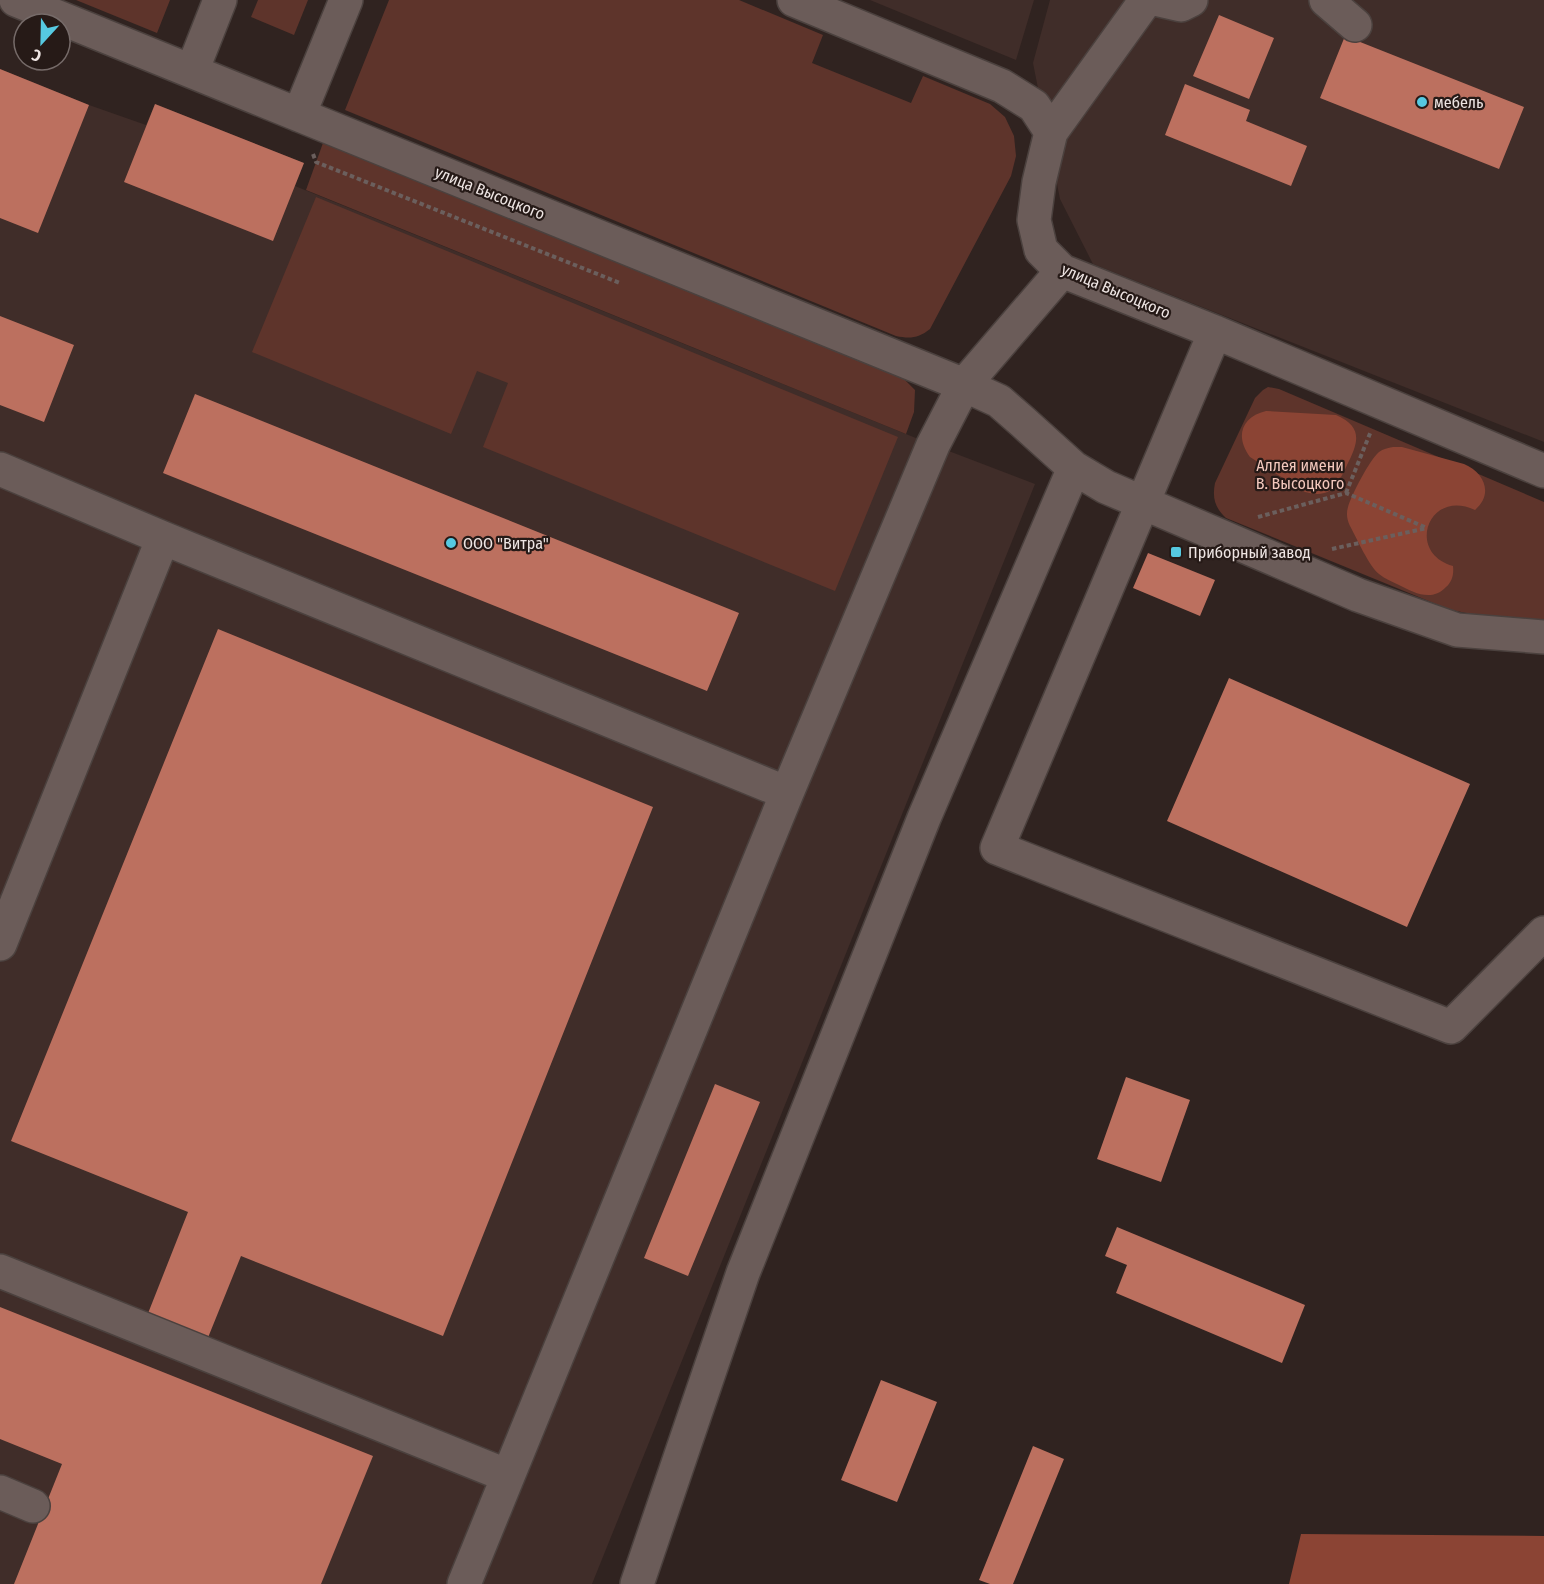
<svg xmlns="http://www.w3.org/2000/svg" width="1544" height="1584" viewBox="0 0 1544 1584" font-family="'Fira Sans Condensed',sans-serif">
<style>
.built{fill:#402d29}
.green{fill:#5e342b}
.forest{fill:#8b4434}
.building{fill:#bc705f}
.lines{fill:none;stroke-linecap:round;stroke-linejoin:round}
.minor-casing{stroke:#4b413e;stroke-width:36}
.path{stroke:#6b5f5d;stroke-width:4;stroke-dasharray:4.5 3;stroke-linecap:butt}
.minor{stroke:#6b5c59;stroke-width:33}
.poi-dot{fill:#56c9e1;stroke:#261a17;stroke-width:2}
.labels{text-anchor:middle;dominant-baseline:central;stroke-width:4.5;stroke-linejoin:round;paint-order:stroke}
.poi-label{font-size:16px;fill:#eee5e3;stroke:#261a17;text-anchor:start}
.street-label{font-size:16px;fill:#eee5e3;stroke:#261a17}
.park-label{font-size:16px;fill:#f3c8bd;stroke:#261a17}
</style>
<rect width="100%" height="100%" fill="#302320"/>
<path class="built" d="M 870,0 L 1034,0 L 1016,60 Z
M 1050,0 L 1544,0 L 1544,442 L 1093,264 L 1060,199 L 1033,63 Z
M 0,69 L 89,105 L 146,125 L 155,104 L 304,163 L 295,186 L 933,445 L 1035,484 L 592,1584 L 0,1584 Z"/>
<path class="green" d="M 76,0 L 170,0 L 157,33 Z
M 258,0 L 308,0 L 294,35 L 251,17 Z
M 389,0 L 739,0 L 823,35 L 812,63 L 911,103 L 923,76 L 990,104 L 1005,117 L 1014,136 L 1016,156 L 1011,176 L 930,329 C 919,338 910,339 896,336 L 345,110 Z
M 323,143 L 868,359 L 900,375 L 915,390 L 914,412 L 906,434 L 306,190 Z
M 316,197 L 898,437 L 835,591 L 483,447 L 508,383 L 477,371 L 451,434 L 252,352 Z
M 1268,387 L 1279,389 L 1544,502 L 1544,619 C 1511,620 1480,617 1448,609 L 1226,518 C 1215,508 1212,498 1215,483 L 1255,398 L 1263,390 Z"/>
<path class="forest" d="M 1266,411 L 1336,415 C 1364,427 1358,443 1347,465 C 1337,486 1331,499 1305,492 L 1250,457 C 1235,437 1241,417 1266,411 Z
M 1393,447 L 1402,447 L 1464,464 C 1484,472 1494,494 1475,510 C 1429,488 1405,552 1453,566 C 1454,574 1452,582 1446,587 C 1432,602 1414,593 1399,585 C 1393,582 1385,579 1379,574 C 1369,566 1357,539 1350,526 C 1347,520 1346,514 1348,507 C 1351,496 1370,459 1379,452 C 1383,449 1388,448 1393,447 Z
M 1301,1534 L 1544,1536 L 1544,1584 L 1289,1584 Z"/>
<path class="building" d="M 1219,15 L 1274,38 L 1249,99 L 1193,76 Z
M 1345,36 L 1524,107 L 1499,169 L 1320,98 Z
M 0,69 L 89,105 L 38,233 L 0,218 Z
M 1185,84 L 1250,110 L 1246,121 L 1307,146 L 1291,186 L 1165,135 Z
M 155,104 L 304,163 L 273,241 L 124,182 Z
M 0,316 L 74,345 L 44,422 L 0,405 Z
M 195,394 L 739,613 L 707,691 L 163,473 Z
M 1148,553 L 1215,580 L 1200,616 L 1133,588 Z
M 218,629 L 653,807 L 443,1336 L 241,1256 L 205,1345 L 145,1321 L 188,1212 L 11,1141 Z
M 1229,678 L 1470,784 L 1407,927 L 1167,821 Z
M 1126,1077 L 1190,1100 L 1161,1182 L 1097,1159 Z
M 715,1084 L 760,1102 L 688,1276 L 644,1258 Z
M 1117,1227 L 1305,1305 L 1282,1363 L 1116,1293 L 1127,1265 L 1105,1256 Z
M 0,1307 L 373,1456 L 321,1584 L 14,1584 L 62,1464 L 0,1439 Z
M 881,1380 L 937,1402 L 897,1502 L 841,1480 Z
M 1033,1446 L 1064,1459 L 1013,1584 L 990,1584 L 979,1580 Z"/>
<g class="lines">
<g class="minor-casing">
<path id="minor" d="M 16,0 L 964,385 L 999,401 L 1023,422 L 1074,468 L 1106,487 L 1358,595 L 1457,630 L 1544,637
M 794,0 L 1002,86 L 1034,106 L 1051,132 L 1039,182 L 1034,220 L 1041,250 L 1062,271 L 1215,332 L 1544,471
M 1159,0 L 1181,5 L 1191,0
M 1326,0 L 1355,25
M 192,71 L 220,0
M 299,115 L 346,0
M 1051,132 L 1146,0
M 1215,332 L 997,848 L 1451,1027 L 1544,933
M 0,469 L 163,538 L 787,793
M 0,944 L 163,538
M 0,1271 L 508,1476
M 0,1492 L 33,1506
M 464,1584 L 787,793 L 933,445 L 964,385 L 1062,271
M 637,1584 L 743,1273 L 924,818 L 1074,468"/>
</g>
<path class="path" d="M 313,154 L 316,162 L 620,283
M 1346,493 L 1371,431
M 1258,517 L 1346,493 L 1427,528
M 1332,549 L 1427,528"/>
<use href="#minor" class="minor"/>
</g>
<g class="poi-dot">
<circle cx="1422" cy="102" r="6"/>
<circle cx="451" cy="543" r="6"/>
<rect x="1170" y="546" width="12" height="12" rx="3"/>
</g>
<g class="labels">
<g class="poi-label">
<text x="1434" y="102">мебель</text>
<text x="463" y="543">ООО "Витра"</text>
<text x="1188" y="552">Приборный завод</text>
</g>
<g class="street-label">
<text transform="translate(490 193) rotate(22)">улица Высоцкого</text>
<text transform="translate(1116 291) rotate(23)">улица Высоцкого</text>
</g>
<g class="park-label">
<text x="1300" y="465">Аллея имени<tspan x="1300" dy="18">В. Высоцкого</tspan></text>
</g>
</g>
<g transform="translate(42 42) rotate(202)"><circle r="28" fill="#261a17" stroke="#766b69" stroke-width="1.5"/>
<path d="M0-4.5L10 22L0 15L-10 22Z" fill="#56c9e1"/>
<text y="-9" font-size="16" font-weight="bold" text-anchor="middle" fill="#eee5e3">С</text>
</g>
</svg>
